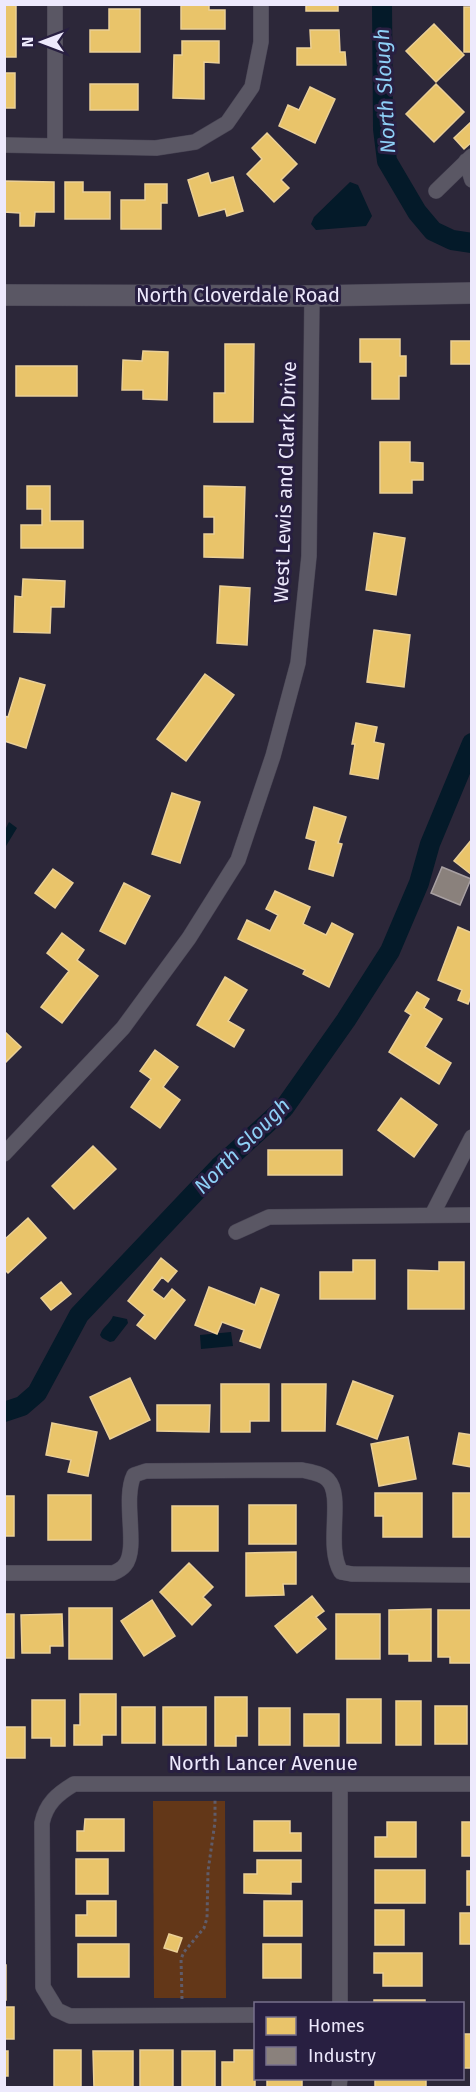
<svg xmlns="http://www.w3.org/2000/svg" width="476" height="2092" viewBox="0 0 476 2092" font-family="'Fira Sans',sans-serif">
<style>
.green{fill:#633718}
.water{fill:#041a29}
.homes{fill:#e9c46a;stroke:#eacf96;stroke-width:1.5}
.industry{fill:#8a817c;stroke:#a8a0a2;stroke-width:1.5}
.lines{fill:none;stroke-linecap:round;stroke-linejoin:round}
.canal{stroke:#041a29;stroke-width:20}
.minor-casing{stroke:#484454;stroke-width:16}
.secondary-casing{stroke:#484454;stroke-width:22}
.path{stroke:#605c69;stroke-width:3;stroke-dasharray:3 3;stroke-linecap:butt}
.minor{stroke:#5a5764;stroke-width:15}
.secondary{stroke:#5a5764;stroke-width:21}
.labels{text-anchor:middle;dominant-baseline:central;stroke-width:6;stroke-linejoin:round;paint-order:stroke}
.street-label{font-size:20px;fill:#ede9fc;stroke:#281f41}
.water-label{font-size:21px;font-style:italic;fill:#8ed0f6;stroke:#281f41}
</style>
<rect width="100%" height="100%" fill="#2c2739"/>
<path class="green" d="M 153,1801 L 225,1801 L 226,1998 L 154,1998 Z"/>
<path class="water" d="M 350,182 L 358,185 L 372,216 L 366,226 L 316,230 L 311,224 L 314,217 Z
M 9,822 L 17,828 L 6,846 L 5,830 Z
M 113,1316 L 127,1319 L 128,1323 L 114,1341 L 110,1342 L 102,1338 L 100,1335 C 103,1326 110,1324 113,1316 Z
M 231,1332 L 233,1346 L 201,1349 L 200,1335 Z"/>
<path class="homes" d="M 4,4 L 16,4 L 16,57 L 4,57 Z
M 181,4 L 209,4 L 209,10 L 225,10 L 225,29 L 181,29 Z
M 306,4 L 338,4 L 338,11 L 306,11 Z
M 464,7 L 472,7 L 472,52 L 464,52 Z
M 109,9 L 140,9 L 140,52 L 90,52 L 90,30 L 109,30 Z
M 434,24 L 464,55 L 436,82 L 406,51 Z
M 310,30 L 339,30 L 340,52 L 345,52 L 346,65 L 297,65 L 297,48 L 311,48 Z
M 182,41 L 219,41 L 219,63 L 204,62 L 204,99 L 173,98 L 174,55 L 182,55 Z
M 4,73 L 15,73 L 15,108 L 4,108 Z
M 90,84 L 138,84 L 138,110 L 90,110 Z
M 436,84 L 464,112 L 434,142 L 406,114 Z
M 310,87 L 335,99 L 315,143 L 279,126 L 288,105 L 299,110 Z
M 472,121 L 472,142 L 464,149 L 454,138 Z
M 267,133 L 297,164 L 281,180 L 289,188 L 274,202 L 247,174 L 262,159 L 252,148 Z
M 208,173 L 211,183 L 233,177 L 243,211 L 227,216 L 225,209 L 199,216 L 188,180 Z
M 4,181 L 54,182 L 54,212 L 35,212 L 34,226 L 20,226 L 20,213 L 4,212 Z
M 65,182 L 83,182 L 83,192 L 110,192 L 110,219 L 65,219 Z
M 145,184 L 167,184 L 167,203 L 161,203 L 161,229 L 121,229 L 121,200 L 145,200 Z
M 360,339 L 400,339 L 400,356 L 406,356 L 406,376 L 399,376 L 399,399 L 372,399 L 372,362 L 360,362 Z
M 451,341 L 472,341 L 472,364 L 451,364 Z
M 225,344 L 254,344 L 253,422 L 214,422 L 214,393 L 225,393 Z
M 143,351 L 168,352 L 167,400 L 143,399 L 143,390 L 122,390 L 123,360 L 142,361 Z
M 16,366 L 77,366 L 77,396 L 16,396 Z
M 380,442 L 410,442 L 410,462 L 423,463 L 423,480 L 412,480 L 412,493 L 380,493 Z
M 27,486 L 50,486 L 50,521 L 83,521 L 83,548 L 21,548 L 21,525 L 42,525 L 42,509 L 27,509 Z
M 204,486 L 245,487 L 243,558 L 204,557 L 204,534 L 214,534 L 214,517 L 204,517 Z
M 374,533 L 405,538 L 396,595 L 366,590 Z
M 23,579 L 65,581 L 64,607 L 51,607 L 50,633 L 14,632 L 15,596 L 22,597 Z
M 220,586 L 250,588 L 247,645 L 217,643 Z
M 374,630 L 410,635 L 404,687 L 367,682 Z
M 205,674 L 234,695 L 186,761 L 157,739 Z
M 20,678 L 45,685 L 26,748 L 4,741 L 4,716 L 8,717 Z
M 356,723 L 377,727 L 374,742 L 384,744 L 378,779 L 350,774 L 355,744 L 352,744 Z
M 172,793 L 200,802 L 180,863 L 152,854 Z
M 314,807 L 346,817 L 338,843 L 342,844 L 333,876 L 309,869 L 316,841 L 306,838 Z
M 472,839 L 472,875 L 454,861 Z
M 53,869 L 73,883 L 55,908 L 35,893 Z
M 124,883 L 150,896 L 125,944 L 100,931 Z
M 275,891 L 310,907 L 303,924 L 326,935 L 332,923 L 353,934 L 329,987 L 303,974 L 305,970 L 238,939 L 247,920 L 270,931 L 278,915 L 266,909 Z
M 458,927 L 472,933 L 472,994 L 468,1004 L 458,1000 L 462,990 L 438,980 Z
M 62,933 L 84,950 L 77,960 L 98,976 L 62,1023 L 41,1007 L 69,971 L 47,953 Z
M 225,977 L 247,990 L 228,1021 L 244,1030 L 234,1047 L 197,1025 Z
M 417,992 L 429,999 L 424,1008 L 442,1019 L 425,1047 L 451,1063 L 439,1084 L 389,1052 L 411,1015 L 405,1011 Z
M 4,1031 L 21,1047 L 4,1064 Z
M 155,1050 L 178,1067 L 163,1087 L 180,1100 L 160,1128 L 131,1107 L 151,1079 L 140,1071 Z
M 401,1098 L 437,1125 L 414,1157 L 378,1130 Z
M 93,1146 L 116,1169 L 74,1209 L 52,1186 Z
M 268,1150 L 342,1150 L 342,1175 L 268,1175 Z
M 28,1218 L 46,1238 L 8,1273 L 4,1269 L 4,1240 Z
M 161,1258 L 177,1271 L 168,1282 L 162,1277 L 152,1290 L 164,1299 L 172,1289 L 185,1300 L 155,1339 L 137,1325 L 145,1315 L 128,1301 Z
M 353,1260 L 375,1260 L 375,1299 L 320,1299 L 320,1272 L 353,1272 Z
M 439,1262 L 464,1262 L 464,1309 L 408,1309 L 408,1270 L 439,1271 Z
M 61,1282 L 71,1294 L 51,1310 L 41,1298 Z
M 209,1287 L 255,1305 L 261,1288 L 279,1295 L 260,1348 L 240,1341 L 244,1330 L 222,1322 L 217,1334 L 195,1325 Z
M 130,1378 L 150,1420 L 110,1439 L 90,1397 Z
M 353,1381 L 393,1396 L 377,1439 L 337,1424 Z
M 221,1384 L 269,1384 L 269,1421 L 250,1421 L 250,1432 L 221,1432 Z
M 282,1384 L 326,1384 L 325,1431 L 282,1431 Z
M 157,1405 L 210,1405 L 209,1432 L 157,1431 Z
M 52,1423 L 97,1432 L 88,1476 L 68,1472 L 71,1460 L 46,1455 Z
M 459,1433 L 472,1435 L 472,1467 L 453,1464 Z
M 408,1437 L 416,1479 L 379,1486 L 371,1444 Z
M 375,1493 L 422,1493 L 422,1537 L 383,1537 L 383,1516 L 375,1516 Z
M 453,1493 L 472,1493 L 472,1537 L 453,1537 Z
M 48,1495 L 91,1495 L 91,1540 L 48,1540 Z
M 4,1496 L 14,1496 L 14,1536 L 4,1536 Z
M 249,1505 L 296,1505 L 296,1544 L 249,1544 Z
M 172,1506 L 218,1506 L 218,1551 L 172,1551 Z
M 296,1552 L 296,1584 L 283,1584 L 284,1595 L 246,1596 L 246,1553 Z
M 189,1563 L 213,1587 L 203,1597 L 211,1605 L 192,1625 L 160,1592 Z
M 312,1596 L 324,1611 L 316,1617 L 326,1629 L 297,1653 L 275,1626 Z
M 152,1600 L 175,1636 L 144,1656 L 121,1621 Z
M 69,1608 L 112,1608 L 112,1659 L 69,1659 Z
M 431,1609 L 431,1661 L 409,1661 L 409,1654 L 389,1654 L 389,1610 Z
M 438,1610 L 472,1610 L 472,1663 L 450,1663 L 450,1657 L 438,1657 Z
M 4,1614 L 14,1614 L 14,1658 L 4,1658 Z
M 62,1614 L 63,1646 L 50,1646 L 50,1653 L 22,1653 L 21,1615 Z
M 336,1614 L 380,1614 L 380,1659 L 336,1659 Z
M 80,1694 L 116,1694 L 116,1735 L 102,1735 L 102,1745 L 74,1745 L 74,1725 L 80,1725 Z
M 215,1697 L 247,1697 L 247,1736 L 236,1736 L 236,1746 L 215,1746 Z
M 347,1699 L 381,1699 L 381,1743 L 347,1743 Z
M 32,1700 L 65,1700 L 65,1746 L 51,1746 L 51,1738 L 32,1738 Z
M 396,1701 L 421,1701 L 421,1745 L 396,1745 Z
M 435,1706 L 467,1706 L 467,1744 L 435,1744 Z
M 122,1707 L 155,1707 L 155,1743 L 122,1743 Z
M 163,1707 L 206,1707 L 206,1745 L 163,1745 Z
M 259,1708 L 290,1708 L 290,1745 L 259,1745 Z
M 304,1714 L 339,1714 L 339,1746 L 304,1746 Z
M 4,1727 L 25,1727 L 25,1758 L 4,1758 Z
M 85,1819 L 124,1819 L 124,1851 L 77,1851 L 77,1831 L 84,1831 Z
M 254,1821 L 290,1821 L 290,1833 L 301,1833 L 301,1851 L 254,1851 Z
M 387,1822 L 416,1822 L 416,1857 L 375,1857 L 375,1837 L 387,1837 Z
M 462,1822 L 472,1822 L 472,1856 L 462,1856 Z
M 76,1859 L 108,1859 L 108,1894 L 76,1894 Z
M 257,1860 L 301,1860 L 301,1882 L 291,1882 L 291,1894 L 244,1893 L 244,1874 L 257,1874 Z
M 375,1870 L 425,1870 L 425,1903 L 375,1903 Z
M 467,1871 L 472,1871 L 472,1905 L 467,1905 Z
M 87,1901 L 116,1901 L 116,1936 L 76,1936 L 76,1915 L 87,1915 Z
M 264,1901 L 302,1901 L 302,1936 L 264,1936 Z
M 375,1910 L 404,1910 L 404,1945 L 375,1945 Z
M 460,1913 L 472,1913 L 472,1944 L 460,1944 Z
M 169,1934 L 182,1938 L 177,1952 L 164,1948 Z
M 78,1944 L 129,1944 L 129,1977 L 78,1977 Z
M 263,1944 L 301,1944 L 301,1978 L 263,1978 Z
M 374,1953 L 422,1953 L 422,1986 L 383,1986 L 383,1973 L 374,1973 Z
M 4,1965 L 6,1965 L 6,2000 L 4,2000 Z
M 374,2000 L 425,2000 L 425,2004 L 374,2004 Z
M 4,2007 L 14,2007 L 14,2039 L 4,2039 Z
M 462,2034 L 472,2034 L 472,2068 L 462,2068 Z
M 54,2050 L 81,2050 L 81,2088 L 54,2088 Z
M 140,2050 L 173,2050 L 173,2088 L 140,2088 Z
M 234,2050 L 255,2050 L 255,2088 L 222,2088 L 222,2062 L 234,2062 Z
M 4,2051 L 8,2051 L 8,2076 L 4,2076 Z
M 93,2051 L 133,2051 L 133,2088 L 94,2088 Z
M 182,2051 L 215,2051 L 215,2088 L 182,2088 Z
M 267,2078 L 302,2078 L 302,2088 L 267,2088 Z
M 375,2078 L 426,2078 L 426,2088 L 375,2088 Z"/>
<path class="industry" d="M 442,867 L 471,879 L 460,905 L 431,893 Z"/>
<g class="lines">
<path class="canal" d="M 382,4 L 383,129 L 387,161 L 417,212 L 433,231 L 452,240 L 472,243
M 4,1412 L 22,1406 L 37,1393 L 79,1315 L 219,1167 L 284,1108 L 346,1020 L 390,951 L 419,883 L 430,844 L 472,743"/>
<g class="minor-casing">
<path id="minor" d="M 4,145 L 156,148 L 195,142 L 227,123 L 252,87 L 261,42 L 261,4
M 55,146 L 55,4
M 466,161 L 472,180
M 436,191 L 472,156
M 4,1154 L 123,1028 L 189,938 L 238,860 L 273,756 L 298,663 L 309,556 L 312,296
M 432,1215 L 472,1137
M 236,1232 L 269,1217 L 472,1215
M 4,1573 L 113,1573 C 118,1571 122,1569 125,1565 C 139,1548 122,1500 134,1475 L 146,1471 L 302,1470 C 310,1472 322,1473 328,1480 C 344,1497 325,1546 341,1572 L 352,1574 L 472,1575
M 340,1784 L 340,2004
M 255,2015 L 70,2016 L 57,2010 L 43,1987 L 42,1823 C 46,1804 57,1794 74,1784 L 472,1784
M 339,2088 L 340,2078"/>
</g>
<g class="secondary-casing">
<path id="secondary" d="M 4,295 L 312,296 L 472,293"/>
</g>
<path class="path" d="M 182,1999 L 181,1959 L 184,1952 L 204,1928 L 207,1918 L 208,1871 L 215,1822 L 215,1799"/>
<use href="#minor" class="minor"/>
<use href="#secondary" class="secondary"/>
</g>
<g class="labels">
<g class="street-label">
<text x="238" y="295">North Cloverdale Road</text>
<text transform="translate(285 482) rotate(-88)">West Lewis and Clark Drive</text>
<text x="263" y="1763">North Lancer Avenue</text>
</g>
<g class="water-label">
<text transform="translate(385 91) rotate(-93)">North Slough</text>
<text transform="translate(242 1146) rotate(-45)">North Slough</text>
</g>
</g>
<rect width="476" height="2092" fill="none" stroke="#ede9fc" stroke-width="12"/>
<rect x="254" y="2002" width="210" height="78" fill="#281f41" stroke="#77708c" stroke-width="1.5"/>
<rect x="266" y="2017" width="30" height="18" fill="#e9c46a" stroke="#77708c" stroke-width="1.5"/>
<text x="308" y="2032" font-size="18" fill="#ede9fc">Homes</text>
<rect x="266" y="2047" width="30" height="18" fill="#8a817c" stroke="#77708c" stroke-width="1.5"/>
<text x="308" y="2062" font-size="18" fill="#ede9fc">Industry</text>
<g transform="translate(42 42) rotate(270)" stroke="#281f41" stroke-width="4.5" paint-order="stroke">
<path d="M0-4.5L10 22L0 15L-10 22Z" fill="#ede9fc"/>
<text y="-9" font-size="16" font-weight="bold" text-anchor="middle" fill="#ede9fc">N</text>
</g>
</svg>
